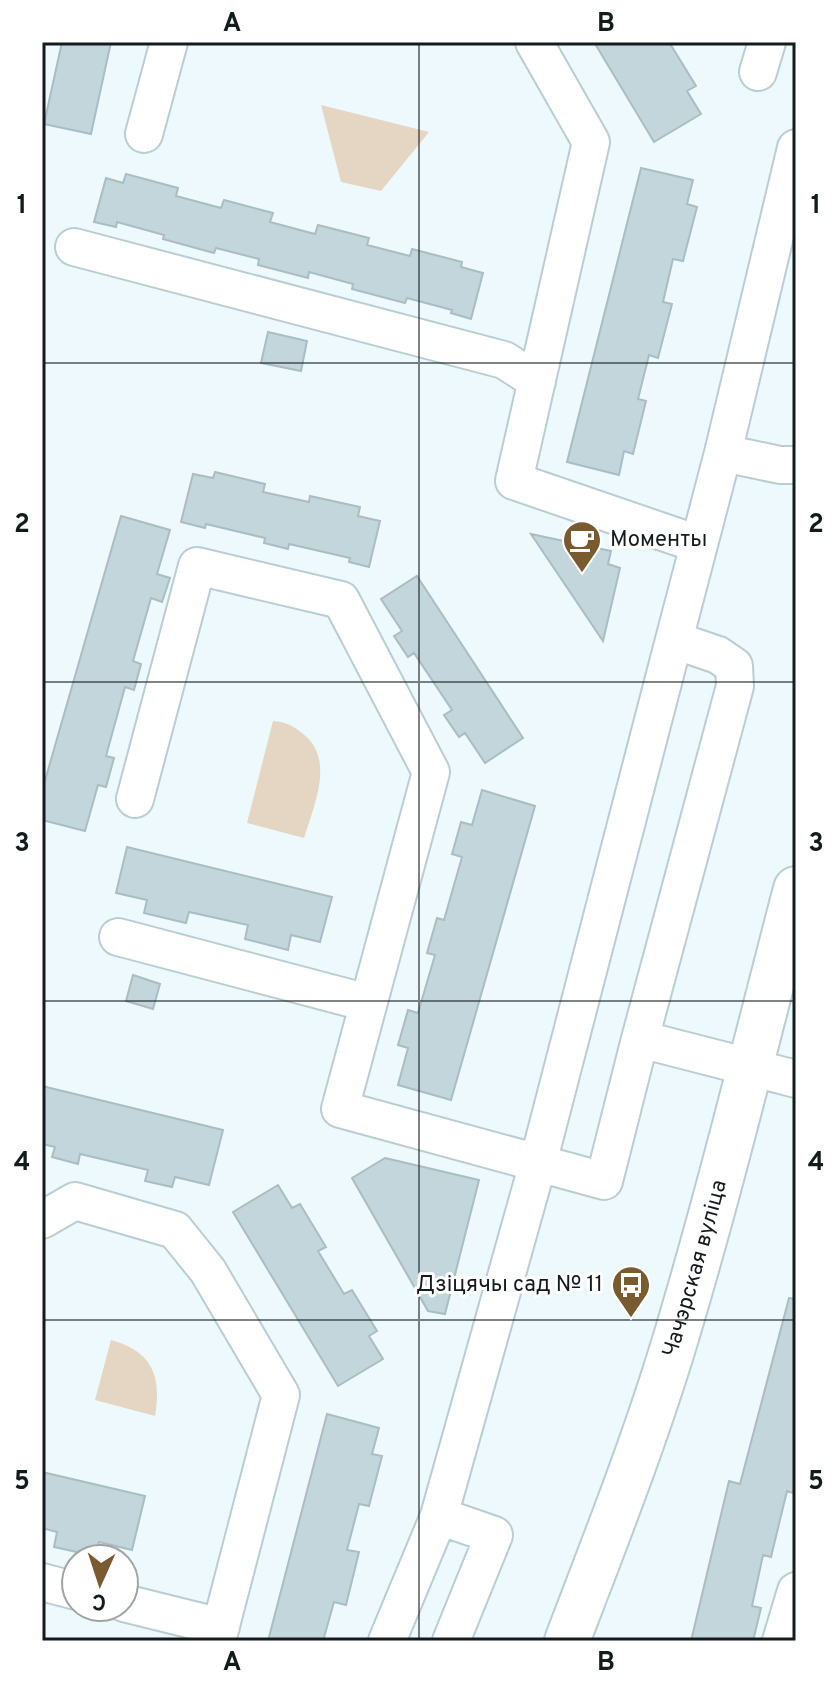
<svg xmlns="http://www.w3.org/2000/svg" width="838" height="1683" viewBox="0 0 838 1683" font-family="Overpass,sans-serif">
<style>
.green{fill:#e5d6c4}
.building{fill:#c2d6dc;stroke:#a9bdc3;stroke-width:2}
.lines{fill:none;stroke-linecap:round;stroke-linejoin:round}
.minor-casing{stroke:#b9cdd3;stroke-width:40}
.major-casing{stroke:#b9cdd3;stroke-width:48}
.minor{stroke:#fff;stroke-width:36}
.major{stroke:#fff;stroke-width:44}
.grid{fill:none;stroke:#141b1d;stroke-width:2;stroke-opacity:0.55}
.labels{text-anchor:middle;dominant-baseline:central;stroke-width:6;stroke-linejoin:round;paint-order:stroke}
.poi-label{font-size:22px;fill:#141b1d;stroke:#fff;text-anchor:start}
.street-label{font-size:22px;fill:#141b1d;stroke:#fff}
.neatline{fill:none;stroke:#141b1d;stroke-width:3}
.grid-label{font-size:26px;text-anchor:middle;font-weight:bold;fill:#141b1d}
</style>
<rect width="100%" height="100%" fill="#edf9fd"/>
<path class="green" d="M 321,105 L 429,132 L 381,191 L 341,182 Z
M 273,721 C 286,722 292,725 302,733 C 336,758 314,805 304,838 L 247,823 Z
M 111,1340 C 152,1351 162,1376 155,1416 L 95,1400 Z"/>
<path class="building" d="M 62,42 L 111,42 L 91,134 L 44,124 Z
M 594,42 L 669,42 L 696,86 L 687,91 L 701,114 L 654,142 Z
M 641,168 L 693,180 L 687,204 L 697,207 L 683,261 L 673,259 L 663,302 L 672,304 L 658,358 L 649,355 L 638,399 L 646,401 L 633,454 L 624,451 L 619,475 L 567,462 Z
M 126,174 L 178,188 L 176,196 L 221,208 L 224,200 L 273,213 L 270,222 L 315,234 L 318,225 L 369,238 L 367,245 L 410,256 L 412,249 L 462,262 L 461,267 L 483,273 L 471,319 L 451,313 L 452,310 L 407,298 L 405,303 L 352,289 L 353,284 L 309,272 L 308,278 L 258,265 L 259,259 L 216,248 L 214,253 L 163,239 L 164,235 L 117,222 L 116,227 L 94,222 L 106,178 L 123,183 Z
M 268,332 L 307,341 L 301,371 L 261,363 Z
M 215,472 L 265,484 L 263,492 L 309,502 L 310,496 L 360,507 L 358,516 L 380,521 L 369,567 L 349,562 L 350,558 L 289,544 L 288,549 L 264,543 L 265,538 L 206,524 L 205,528 L 181,522 L 193,474 L 213,478 Z
M 121,516 L 170,530 L 157,574 L 170,578 L 162,602 L 151,598 L 133,661 L 141,664 L 134,690 L 125,687 L 106,756 L 114,758 L 106,787 L 98,785 L 85,831 L 42,820 L 42,791 Z
M 531,534 L 611,551 L 608,564 L 620,568 L 603,641 Z
M 417,576 L 523,738 L 485,763 L 465,733 L 459,737 L 444,715 L 452,710 L 414,653 L 408,657 L 394,636 L 402,631 L 381,599 Z
M 482,790 L 535,806 L 451,1100 L 398,1085 L 408,1048 L 398,1045 L 408,1010 L 418,1013 L 435,955 L 427,953 L 437,918 L 444,920 L 462,857 L 452,854 L 461,822 L 472,825 Z
M 127,847 L 332,897 L 320,942 L 291,935 L 288,950 L 245,939 L 248,925 L 189,912 L 186,923 L 144,913 L 147,900 L 116,893 Z
M 133,975 L 160,984 L 153,1009 L 126,1001 Z
M 42,1086 L 223,1130 L 209,1185 L 175,1177 L 172,1187 L 145,1181 L 148,1170 L 80,1154 L 78,1164 L 52,1157 L 55,1147 L 42,1144 Z
M 385,1158 L 479,1180 L 445,1314 L 428,1311 L 352,1178 Z
M 278,1185 L 292,1208 L 300,1204 L 326,1247 L 318,1251 L 344,1294 L 352,1290 L 377,1331 L 369,1336 L 383,1359 L 338,1386 L 233,1212 Z
M 789,1298 L 796,1299 L 796,1481 L 793,1493 L 787,1491 L 771,1557 L 763,1555 L 752,1606 L 761,1608 L 753,1641 L 691,1641 L 729,1481 L 740,1484 Z
M 327,1414 L 379,1428 L 372,1454 L 382,1456 L 369,1506 L 359,1504 L 347,1550 L 359,1552 L 346,1605 L 334,1602 L 323,1641 L 268,1641 Z
M 42,1472 L 145,1496 L 132,1550 L 99,1542 L 95,1556 L 54,1547 L 57,1532 L 42,1528 Z"/>
<g class="lines">
<g class="minor-casing">
<path id="minor" d="M 534,42 L 591,142 L 514,481 L 698,544
M 758,72 L 767,42
M 144,134 L 169,42
M 74,247 L 504,360 L 537,381
M 723,453 L 780,465 L 796,465
M 674,640 L 723,453 L 796,148
M 135,799 L 197,566 L 341,600 L 431,772 L 340,1109 L 538,1163 L 439,1516 L 387,1641
M 118,937 L 368,1003
M 640,1039 L 735,686 L 734,666 L 718,655 L 674,640 L 538,1163 L 604,1181 L 640,1039 L 796,1079
M 42,1220 L 75,1201 L 175,1230 L 208,1271 L 281,1395 L 217,1641
M 439,1516 L 494,1535 L 451,1641
M 42,1582 L 76,1591
M 124,1603 L 221,1627
M 781,1641 L 796,1591"/>
</g>
<g class="major-casing">
<g id="major">
<path id="s1" d="M 567,1641 C 606,1539 646,1438 677,1334 C 721,1187 757,1038 796,889"/>
</g>
</g>
<use href="#minor" class="minor"/>
<use href="#major" class="major"/>
</g>
<path class="grid" d="M 419,42 L 419,1641M 42,363 L 796,363M 42,682 L 796,682M 42,1001 L 796,1001M 42,1320 L 796,1320"/>
<defs>
<g id="cafe-pin" transform="scale(2)"><path d="M0 17L-7.5 6A9.5 9.5 0 1 1 7.5 6Z" fill="#7a5b30" stroke="#fff"/><path d="M-5.5-4.5H6V0H3Q3 3.5 0 3.5H-2.5Q-5.5 3.5-5.5 0ZM3-3.2v2h1.7v-2ZM-6 4.5H4V6H-6Z" fill="#fff"/></g>
<g id="bus-pin" transform="scale(2)"><path d="M0 17L-7.5 6A9.5 9.5 0 1 1 7.5 6Z" fill="#7a5b30" stroke="#fff"/><path d="M-5-6H5V4H4V6H2V4H-2V6H-4V4H-5ZM-3.5-4V0h7V-4ZM-3.5 1.2v1.5H-2V1.2ZM2 1.2v1.5H3.5V1.2Z" fill="#fff"/></g>
</defs>
<g fill-rule="evenodd">
<use href="#cafe-pin" x="582" y="540"/>
<use href="#bus-pin" x="631" y="1285"/>
</g>
<g class="labels">
<g class="poi-label">
<text x="610" y="540">Моменты</text>
<text x="603" y="1285" text-anchor="end">Дзіцячы сад № 11</text>
</g>
<g class="street-label">
<text stroke="none"><textPath href="#s1" startOffset="394">Чачэрская вуліца</textPath></text>
</g>
</g>
<rect width="838" height="1683" fill="none" stroke="#ffffff" stroke-width="88"/>
<g transform="translate(100 1583) rotate(183)"><circle r="38" fill="#ffffff" stroke="#a1a4a5" stroke-width="2"/>
<path d="M0-6L14 30L0 20L-14 30Z" fill="#7a5b30"/>
<text y="-12" font-size="22" font-weight="bold" text-anchor="middle" fill="#141b1d">С</text>
</g>
<rect x="44" y="44" width="750" height="1595" class="neatline"/>
<g class="grid-label">
<text x="232" y="31">A</text>
<text x="606" y="31">B</text>
<text x="22" y="213">1</text>
<text x="816" y="213">1</text>
<text x="22" y="532">2</text>
<text x="816" y="532">2</text>
<text x="22" y="851">3</text>
<text x="816" y="851">3</text>
<text x="22" y="1170">4</text>
<text x="816" y="1170">4</text>
<text x="22" y="1489">5</text>
<text x="816" y="1489">5</text>
<text x="232" y="1670">A</text>
<text x="606" y="1670">B</text>
</g>
</svg>
